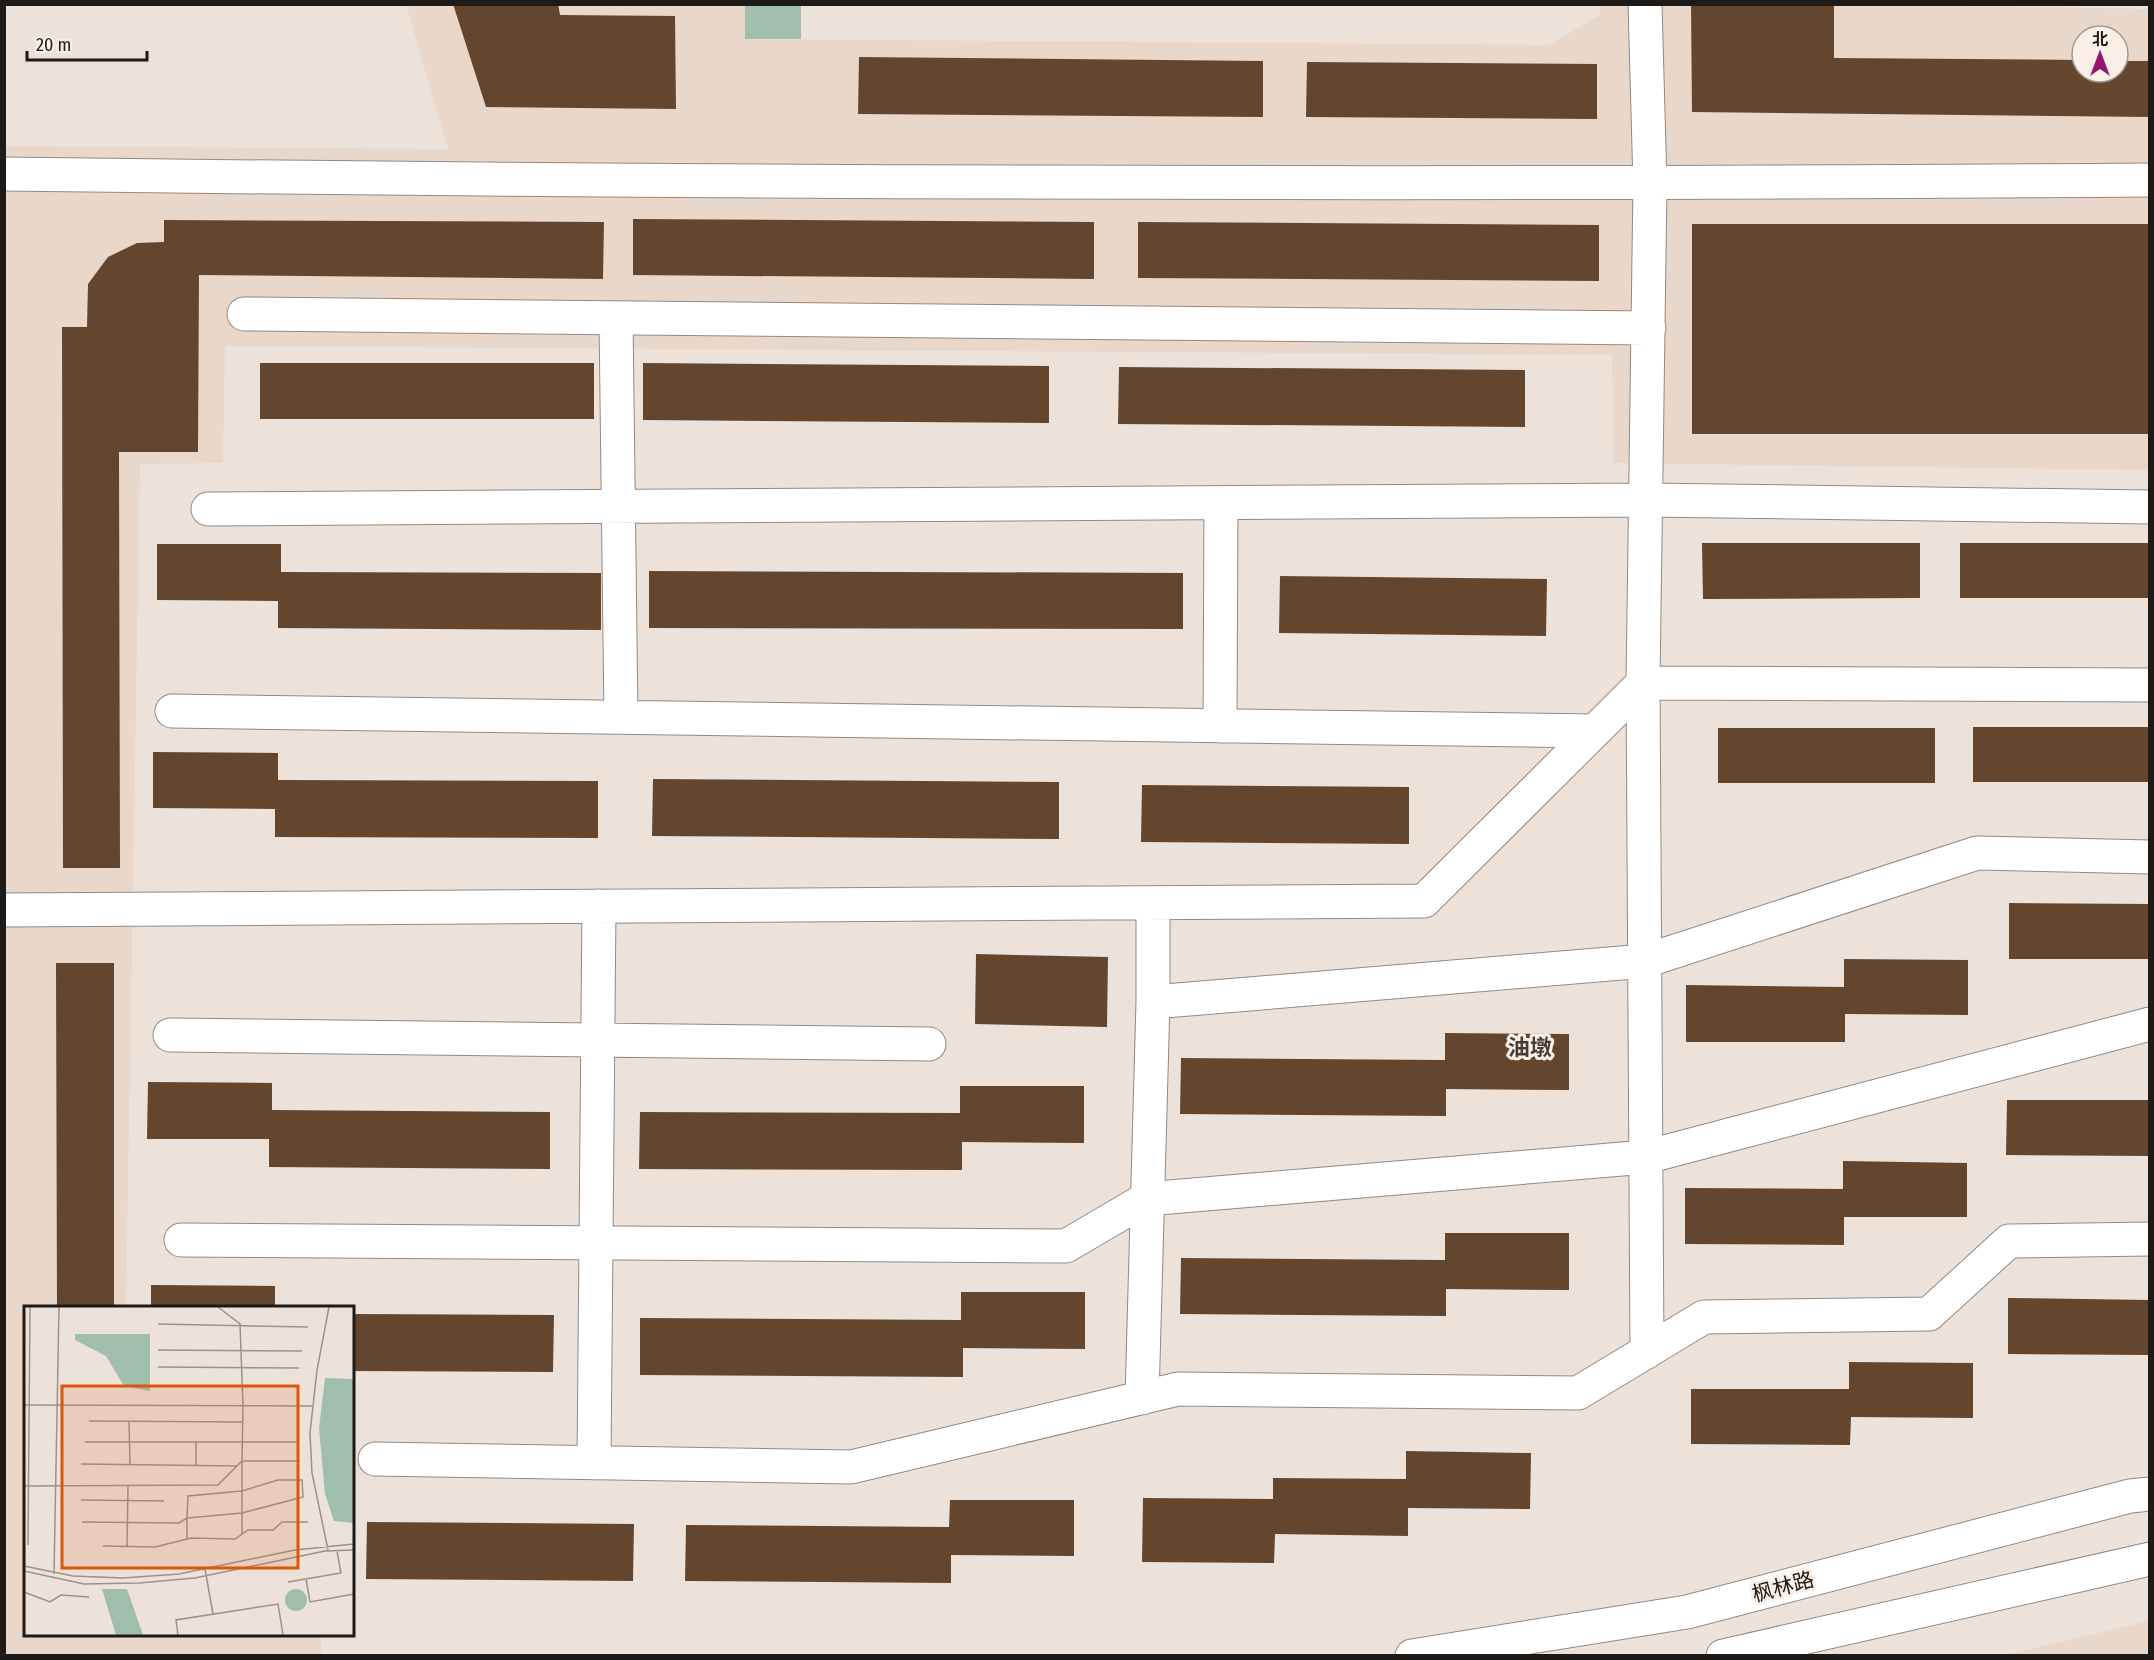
<svg xmlns="http://www.w3.org/2000/svg" width="2154" height="1660" viewBox="0 0 2154 1660" font-family="'Fira Sans Condensed','Noto Sans SC',sans-serif">
<style>
.built{fill:#e9d7ca;fill-rule:evenodd}
.green{fill:#a0bead}
.building{fill:#64462f}
.lines{fill:none;stroke-linecap:round;stroke-linejoin:round}
.minor-casing{stroke:#938982;stroke-width:35}
.major-casing{stroke:#938982;stroke-width:35}
.minor{stroke:#fff;stroke-width:33}
.major{stroke:#fff;stroke-width:33}
.labels{text-anchor:middle;dominant-baseline:central;stroke-width:6;stroke-linejoin:round;paint-order:stroke}
.street-label{font-size:21px;fill:#1e1a17;stroke:#faefe7}
.neighbourhood-label{font-size:22px;font-weight:bold;fill:#463d37;stroke:#faefe7}
.inset-road{fill:none;stroke:#9a928b;stroke-width:1.5}
.view{fill:#de560d;fill-opacity:0.15;stroke:#de560d;stroke-width:3}
.inset-edge{fill:none;stroke:#1e1a17;stroke-width:3}
</style>
<rect width="100%" height="100%" fill="#ece2d9"/>
<path class="built" d="M 1842,4 L 2149,9 L 2149,470 L 1614,463 L 1612,355 L 225,346 L 223,463 L 140,464 L 126,1307 L 26,1308 L 26,1634 L 321,1635 L 321,1655 L 5,1656 L 5,146 L 448,149 L 406,5 L 745,5 L 745,39 L 1549,45 L 1600,15 L 1600,5 ZM 2082,36 L 2118,36 L 2118,72 L 2082,72 Z
M 2149,1621 L 2149,1655 L 2005,1655 Z"/>
<path class="green" d="M 745,5 L 801,5 L 801,39 L 745,39 Z"/>
<path class="building" d="M 453,4 L 558,4 L 560,15 L 675,16 L 676,109 L 486,107 Z
M 1691,4 L 1834,4 L 1834,58 L 2082,60 L 2082,72 L 2118,72 L 2118,61 L 2150,61 L 2150,117 L 1692,112 Z
M 859,57 L 1263,61 L 1263,117 L 858,114 Z
M 1307,62 L 1597,64 L 1597,119 L 1306,117 Z
M 633,219 L 1094,222 L 1094,279 L 633,275 Z
M 164,220 L 604,222 L 603,279 L 199,275 L 198,452 L 119,452 L 120,868 L 63,868 L 62,327 L 87,327 L 88,284 L 108,257 L 137,243 L 164,242 Z
M 1138,222 L 1599,225 L 1599,281 L 1138,278 Z
M 1692,224 L 2150,224 L 2150,434 L 1692,434 Z
M 260,363 L 594,363 L 594,419 L 260,419 Z
M 643,363 L 1049,366 L 1049,423 L 643,420 Z
M 1119,367 L 1525,370 L 1525,427 L 1118,424 Z
M 1702,543 L 1920,543 L 1920,598 L 1703,599 Z
M 1960,543 L 2150,543 L 2150,598 L 1960,598 Z
M 157,544 L 281,544 L 281,572 L 601,573 L 601,630 L 278,628 L 278,601 L 157,600 Z
M 649,571 L 1183,573 L 1183,629 L 649,628 Z
M 1280,576 L 1547,579 L 1546,636 L 1279,633 Z
M 1973,727 L 2150,727 L 2150,782 L 1973,782 Z
M 1718,728 L 1935,728 L 1935,783 L 1718,783 Z
M 153,752 L 278,753 L 278,780 L 598,781 L 598,838 L 275,837 L 275,809 L 153,808 Z
M 653,779 L 1059,782 L 1059,839 L 652,836 Z
M 1142,785 L 1409,787 L 1409,844 L 1141,842 Z
M 2009,903 L 2150,904 L 2150,959 L 2009,959 Z
M 976,954 L 1108,957 L 1107,1027 L 975,1024 Z
M 1844,959 L 1968,960 L 1968,1015 L 1845,1014 L 1845,1042 L 1686,1042 L 1686,985 L 1844,987 Z
M 56,963 L 114,963 L 114,1308 L 57,1308 Z
M 1445,1033 L 1569,1034 L 1569,1090 L 1446,1089 L 1446,1116 L 1180,1114 L 1181,1058 L 1445,1060 Z
M 148,1082 L 272,1083 L 272,1110 L 550,1112 L 550,1169 L 269,1167 L 269,1139 L 147,1139 Z
M 960,1086 L 1084,1086 L 1084,1143 L 962,1142 L 962,1170 L 639,1169 L 640,1112 L 960,1113 Z
M 2007,1100 L 2150,1100 L 2150,1156 L 2006,1155 Z
M 1843,1161 L 1967,1163 L 1967,1217 L 1844,1217 L 1844,1245 L 1685,1244 L 1685,1188 L 1843,1189 Z
M 1445,1233 L 1569,1233 L 1569,1290 L 1446,1289 L 1446,1316 L 1180,1314 L 1181,1258 L 1445,1260 Z
M 151,1285 L 275,1286 L 275,1308 L 151,1308 Z
M 961,1292 L 1085,1292 L 1085,1349 L 963,1348 L 963,1377 L 640,1375 L 640,1318 L 961,1320 Z
M 2008,1298 L 2150,1300 L 2150,1355 L 2008,1354 Z
M 352,1314 L 554,1315 L 553,1372 L 352,1371 Z
M 1849,1362 L 1973,1363 L 1973,1418 L 1851,1417 L 1850,1445 L 1691,1444 L 1691,1389 L 1849,1389 Z
M 1406,1451 L 1531,1453 L 1530,1509 L 1408,1508 L 1408,1536 L 1275,1534 L 1274,1563 L 1142,1562 L 1143,1498 L 1273,1499 L 1273,1478 L 1406,1479 Z
M 950,1500 L 1074,1500 L 1074,1556 L 951,1555 L 951,1583 L 685,1581 L 686,1525 L 949,1527 Z
M 367,1522 L 634,1524 L 633,1581 L 366,1579 Z"/>
<g class="lines">
<g class="minor-casing">
<path id="minor" d="M 4,174 C 719,183 1435,185 2150,180
M 244,314 L 1649,328
M 616,318 L 621,717
M 208,509 L 1646,500 L 2150,507
M 172,711 L 1595,731
M 1220,726 L 1221,503
M 1153,903 L 1153,1002
M 4,910 L 1424,901 L 1643,683 L 1650,184 L 1645,4
M 170,1035 L 929,1044
M 181,1240 L 1066,1246 L 1146,1199 L 1646,1157 L 2150,1024
M 1647,1352 L 1643,683 L 2150,685
M 1142,1398 L 1153,1002 L 1645,961 L 1977,853 L 2150,857
M 375,1459 L 851,1467 L 1178,1389 L 1578,1393 L 1704,1317 L 1929,1314 L 2009,1241 L 2150,1239
M 594,1463 L 599,906"/>
</g>
<g class="major-casing">
<path id="major" d="M 1412,1656 L 1687,1612 L 2130,1496 L 2150,1494
M 1723,1656 L 2150,1559"/>
</g>
<use href="#minor" class="minor"/>
<use href="#major" class="major"/>
</g>
<g class="labels">
<g class="street-label">
<text transform="translate(1783 1587) rotate(-15)">枫林路</text>
</g>
<g class="neighbourhood-label">
<text x="1530" y="1047">油墩</text>
</g>
</g>
<g transform="translate(24 1306)">
<rect width="330" height="330" fill="#ece2d9"/>
<path d="M 51,28 L 126,28 L 126,85 L 100,80 L 82,50 L 51,34 ZM 301,72 L 330,73 L 330,217 L 310,215 L 301,188 L 295,122 ZM261 294a11 11 0 1 1 22 0a11 11 0 1 1-22 0ZM 78,283 L 103,283 L 119,329 L 92,329 Z" fill="#a0bead"/>
<path class="inset-road" d="M 134,18 L 284,21M 134,44 L 278,45M 134,61 L 275,62M 0,99 L 288,100M 65,115 L 218,116M 105,115 L 106,159M 61,136 L 274,136M 57,158 L 213,160M 172,160 L 172,135M 0,180 L 194,179 L 218,155 L 219,100 L 216,18 L 194,1M 57,194 L 140,195M 58,216 L 155,217 L 163,212 L 218,207 L 279,191 L 278,174 L 254,174 L 218,185 L 164,190 L 163,212 L 163,233M 218,228 L 218,155 L 276,155M 4,239 L 6,1M 79,240 L 131,241 L 167,232 L 211,233 L 224,224 L 249,224 L 258,216 L 284,216M 103,240 L 104,180M 304,244 L 288,167 L 286,127 L 293,64 L 305,1M 0,260 L 49,270 L 99,272 L 155,268 L 271,244 L 330,238M 181,263 L 189,308M 0,265 L 60,278 L 115,277 L 171,272 L 301,245 L 330,244M 30,268 L 35,1M 282,273 L 286,296 L 330,288M 264,276 L 317,267 L 313,245M 0,286 L 26,296 L 37,289 L 65,291M 154,329 L 152,314 L 254,298 L 259,329"/>
<path class="view" d="M 38,80 L 274,80 L 274,262 L 38,262 Z"/>
<rect width="330" height="330" class="inset-edge"/>
</g>
<rect width="2154" height="1660" fill="none" stroke="#1e1a17" stroke-width="12"/>
<g transform="translate(2100 54)"><circle r="28" fill="#faefe7" stroke="#a29a94" stroke-width="1.5"/>
<path d="M0-4.5L10 22L0 15L-10 22Z" fill="#951770"/>
<text y="-9" font-size="16" font-weight="bold" text-anchor="middle" fill="#1e1a17">北</text>
</g>
<path d="M27 51v9h120v-9" fill="none" stroke="#1e1a17" stroke-width="3"/>
<text x="36" y="51" font-size="18" fill="#1e1a17" stroke="#faefe7" stroke-width="4.5" paint-order="stroke">20 m</text>
</svg>
